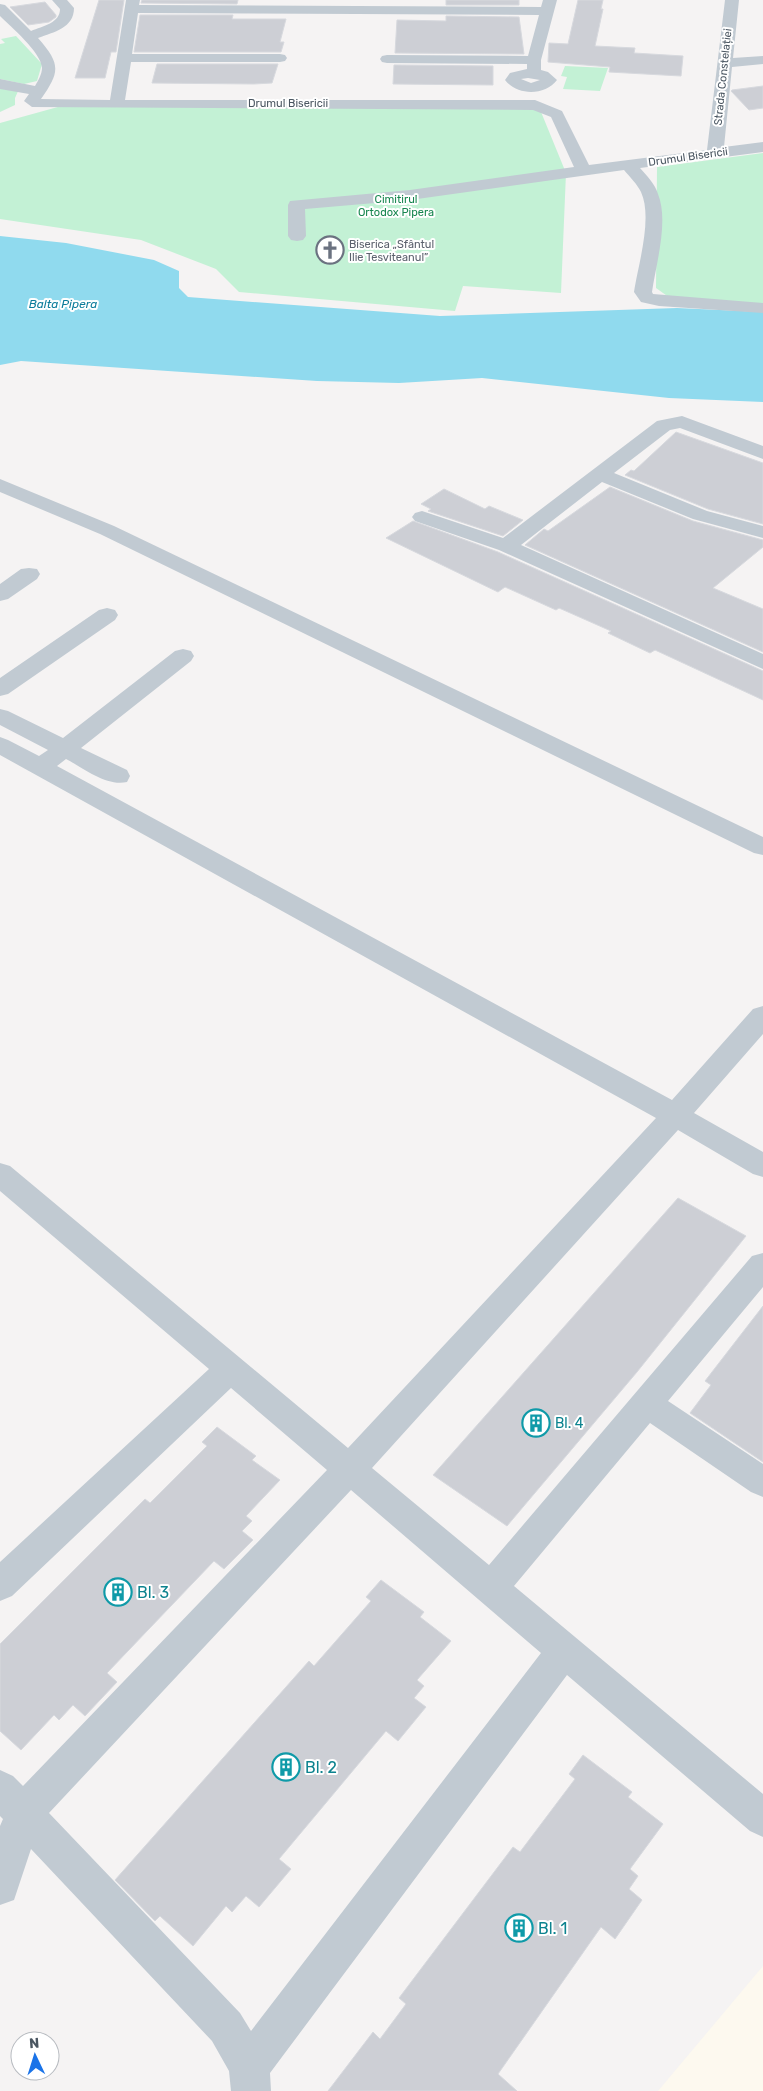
<svg xmlns="http://www.w3.org/2000/svg" width="763" height="2091" viewBox="0 0 763 2091" font-family="Rubik,sans-serif">
<style>
.commercial{fill:#fdf9ef}
.green{fill:#c3f1d5}
.water{fill:#90daee}
.building{fill:#cdcfd5;stroke:#d7d9de}
.lines{fill:none;stroke-linecap:round;stroke-linejoin:round}
.minor{fill:#c1cad2;fill-rule:evenodd}
.labels{text-anchor:middle;dominant-baseline:central;stroke-width:4;stroke-linejoin:round;paint-order:stroke}
.far-street-label{font-size:11px;fill:#4a5661;stroke:#fff}
.far-park-label{font-size:11px;fill:#17864f;stroke:#fff}
.far-worship-label{font-size:11px;fill:#5b616d;stroke:#fff;text-anchor:start}
.far-water-label{font-size:12px;font-style:italic;fill:#0c7c9b;stroke:#fff}
.culture-label{font-size:14px;fill:#0d838f;stroke:#fff;text-anchor:start}
.near-culture-label{font-size:16px;fill:#0d838f;stroke:#fff;text-anchor:start}
</style>
<rect width="100%" height="100%" fill="#f5f3f3"/>
<path class="commercial" d="M 763,1966 L 763,2091 L 658,2091 Z"/>
<path class="green" d="M 16,36 L 42,64 L 37,81 L 24,84 L 0,79 L 0,44 L 5,43 L 1,39 Z
M 565,66 L 608,68 L 600,91 L 563,89 L 567,77 L 561,76 Z
M 0,86 L 19,89 L 15,98 L 15,105 L 0,112 Z
M 65,105 L 539,107 L 566,173 L 561,293 L 463,286 L 455,311 L 239,292 L 216,269 L 141,240 L 0,219 L 0,123 Z
M 763,153 L 763,312 L 670,298 L 656,288 L 657,167 Z"/>
<path class="water" d="M 0,236 L 66,243 L 154,260 L 179,271 L 179,288 L 188,297 L 440,316 L 677,308 L 763,312 L 763,402 L 669,398 L 482,378 L 399,383 L 317,381 L 21,361 L 0,365 Z"/>
<path class="building" d="M 99,0 L 124,0 L 116,52 L 111,52 L 105,78 L 75,78 Z
M 142,0 L 238,0 L 237,4 L 141,3 Z
M 446,0 L 519,0 L 519,5 L 446,5 Z
M 578,0 L 603,0 L 601,9 L 603,9 L 595,46 L 635,48 L 634,53 L 683,56 L 681,76 L 609,72 L 610,67 L 548,62 L 549,43 L 568,44 Z
M 45,2 L 56,15 L 56,17 L 49,22 L 28,25 L 10,7 Z
M 140,15 L 233,15 L 232,19 L 286,19 L 280,42 L 284,42 L 281,52 L 134,52 Z
M 446,16 L 519,17 L 524,54 L 395,53 L 397,20 L 446,21 Z
M 157,64 L 278,64 L 272,83 L 254,84 L 152,83 Z
M 394,65 L 493,66 L 493,85 L 393,84 Z
M 763,86 L 763,108 L 749,110 L 731,91 L 732,90 Z
M 676,432 L 763,463 L 763,524 L 708,509 L 625,475 L 631,470 L 634,471 Z
M 610,487 L 693,521 L 763,540 L 763,547 L 713,588 L 763,609 L 763,652 L 525,545 L 544,529 L 548,531 Z
M 444,489 L 485,509 L 489,506 L 523,520 L 503,536 L 428,511 L 431,509 L 421,504 Z
M 413,521 L 498,552 L 763,671 L 763,700 L 655,650 L 650,653 L 608,633 L 611,631 L 559,608 L 556,610 L 505,587 L 498,592 L 386,538 Z
M 678,1198 L 746,1236 L 637,1372 L 507,1526 L 433,1475 Z
M 763,1306 L 763,1462 L 690,1413 L 711,1385 L 705,1381 Z
M 217,1427 L 256,1456 L 252,1460 L 280,1480 L 246,1516 L 252,1521 L 242,1531 L 253,1540 L 224,1569 L 214,1561 L 148,1630 L 107,1673 L 117,1682 L 85,1716 L 73,1705 L 59,1720 L 54,1715 L 21,1750 L 0,1731 L 0,1644 L 145,1499 L 150,1503 L 207,1446 L 202,1442 Z
M 381,1580 L 424,1612 L 420,1617 L 451,1641 L 417,1680 L 424,1686 L 414,1698 L 426,1707 L 398,1741 L 386,1731 L 320,1810 L 279,1859 L 291,1869 L 259,1907 L 246,1896 L 232,1912 L 226,1906 L 193,1946 L 160,1916 L 155,1921 L 115,1880 L 309,1661 L 314,1666 L 371,1601 L 366,1597 Z
M 583,1755 L 632,1792 L 628,1797 L 663,1824 L 630,1869 L 638,1876 L 629,1889 L 642,1900 L 615,1939 L 601,1927 L 498,2074 L 517,2091 L 328,2091 L 373,2032 L 380,2039 L 406,2004 L 399,1998 L 513,1847 L 520,1852 L 575,1779 L 569,1774 Z"/>
<g class="lines">
<path class="minor" d="M 52,0 L 67,0 L 74,8 C 74,28 54,32 38,38 C 61,64 60,72 41,99 L 110,100 L 126,0 L 140,0 L 139,5 L 541,7 L 543,0 L 557,0 L 541,60 L 541,70 L 548,72 L 557,80 C 545,96 517,96 505,80 L 510,73 L 527,69 L 527,64 L 387,63 L 382,62 L 380,59 L 382,56 L 387,55 L 528,56 L 539,15 L 138,13 L 132,54 L 280,54 L 285,55 L 287,58 L 285,61 L 280,62 L 131,62 L 125,100 L 535,100 L 562,111 L 589,165 L 707,150 L 725,0 L 739,0 L 733,58 L 763,56 L 763,64 L 732,67 L 724,147 L 763,142 L 763,152 L 640,168 C 647,176 655,184 658,194 C 669,221 656,264 652,292 L 653,294 L 763,303 L 763,313 L 659,306 L 641,302 L 634,292 C 638,265 653,218 641,192 C 637,184 630,177 624,170 L 410,200 L 305,209 L 306,236 L 303,240 L 297,241 L 291,240 L 288,236 L 288,205 L 290,201 L 410,190 L 574,167 L 551,117 L 533,110 L 32,107 L 24,101 L 29,94 L 0,89 L 0,79 L 35,86 C 38,81 42,74 42,68 C 41,52 11,27 0,16 L 0,4 L 5,5 L 31,31 C 43,26 60,23 60,9 ZM 528,78 L 540,80 L 531,83 L 521,79 Z
M 682,416 L 763,446 L 763,459 L 680,428 L 670,430 L 614,473 L 707,511 L 763,526 L 763,538 L 693,519 L 602,482 L 521,545 L 763,654 L 763,669 L 499,550 L 415,521 L 412,517 L 415,513 L 422,511 L 503,538 L 657,421 Z
M 0,479 L 114,526 L 763,837 L 763,855 L 754,853 L 100,534 L 0,492 Z
M 29,568 L 37,569 L 40,574 L 37,579 L 8,599 L 0,601 L 0,584 L 21,569 Z
M 107,608 L 115,610 L 118,615 L 115,620 L 8,694 L 0,696 L 0,678 L 99,610 Z
M 183,649 L 191,651 L 194,656 L 191,661 L 81,748 L 127,770 L 130,776 L 127,782 C 107,787 83,768 66,759 L 57,766 L 672,1100 L 753,1009 L 763,1006 L 763,1034 L 694,1113 L 763,1152 L 763,1177 L 753,1174 L 678,1130 L 372,1468 L 489,1565 L 752,1256 L 763,1253 L 763,1287 L 668,1401 L 763,1464 L 763,1497 L 751,1492 L 650,1423 L 514,1586 L 763,1794 L 763,1837 L 750,1831 L 567,1675 L 270,2073 L 271,2091 L 231,2091 L 229,2071 L 212,2041 L 31,1849 L 14,1900 L 0,1905 L 0,1826 L 3,1819 L 0,1816 L 0,1770 L 13,1776 L 23,1786 L 327,1470 L 231,1388 L 12,1596 L 0,1601 L 0,1562 L 209,1369 L 0,1191 L 0,1163 L 10,1166 L 348,1448 L 656,1118 L 0,755 L 0,737 L 8,740 L 39,756 L 48,750 L 0,725 L 0,709 L 8,711 L 63,738 L 175,651 ZM 351,1490 L 541,1653 L 251,2031 L 240,2013 L 49,1813 Z"/>
</g>
<defs>
<g id="church-ring" transform="scale(1.4375)"><circle r="9.5" fill="#fff" stroke="#6b7280" stroke-width="1.5"/><path d="M-1.2-6h2.4v3.5h3.3v2.4h-3.3V6h-2.4V-.1h-3.3v-2.4h3.3Z" fill="#6b7280"/></g>
<g id="building-ring" transform="scale(1.4375)"><circle r="9.5" fill="#fff" stroke="#0f9aa8" stroke-width="1.5"/><path d="M-4-6H4V6H1V3H-1V6H-4ZM-2.5-4.3h1.7v1.8h-1.7ZM.8-4.3h1.7v1.8H.8ZM-2.5-1h1.7V.8h-1.7ZM.8-1h1.7V.8H.8Z" fill="#0f9aa8"/></g>
</defs>
<g fill-rule="evenodd">
<use href="#church-ring" x="330" y="250"/>
<use href="#building-ring" x="536" y="1423"/>
<use href="#building-ring" x="118" y="1592"/>
<use href="#building-ring" x="286" y="1767"/>
<use href="#building-ring" x="519" y="1928"/>
</g>
<g class="labels">
<g class="far-street-label">
<text transform="translate(723 77) rotate(-84)">Strada Constelației</text>
<text x="288" y="103">Drumul Bisericii</text>
<text transform="translate(688 157) rotate(-8)">Drumul Bisericii</text>
</g>
<g class="far-park-label">
<text x="396" y="199">Cimitirul<tspan x="396" dy="13">Ortodox Pipera</tspan></text>
</g>
<g class="far-worship-label">
<text x="349" y="244">Biserica „Sfântul<tspan x="349" dy="13">Ilie Tesviteanul”</tspan></text>
</g>
<g class="far-water-label">
<text x="63" y="304">Balta Pipera</text>
</g>
<g class="culture-label">
<text x="555" y="1423">Bl. 4</text>
</g>
<g class="near-culture-label">
<text x="137" y="1592">Bl. 3</text>
<text x="305" y="1767">Bl. 2</text>
<text x="538" y="1928">Bl. 1</text>
</g>
</g>
<g transform="translate(35 2056) rotate(356)"><circle r="24" fill="#ffffff" stroke="#b7bbc0"/>
<path d="M0-4L9 19L0 12L-9 19Z" fill="#1a73e8"/>
<text y="-8" font-size="14" font-weight="bold" text-anchor="middle" fill="#4a5661">N</text>
</g>
</svg>
